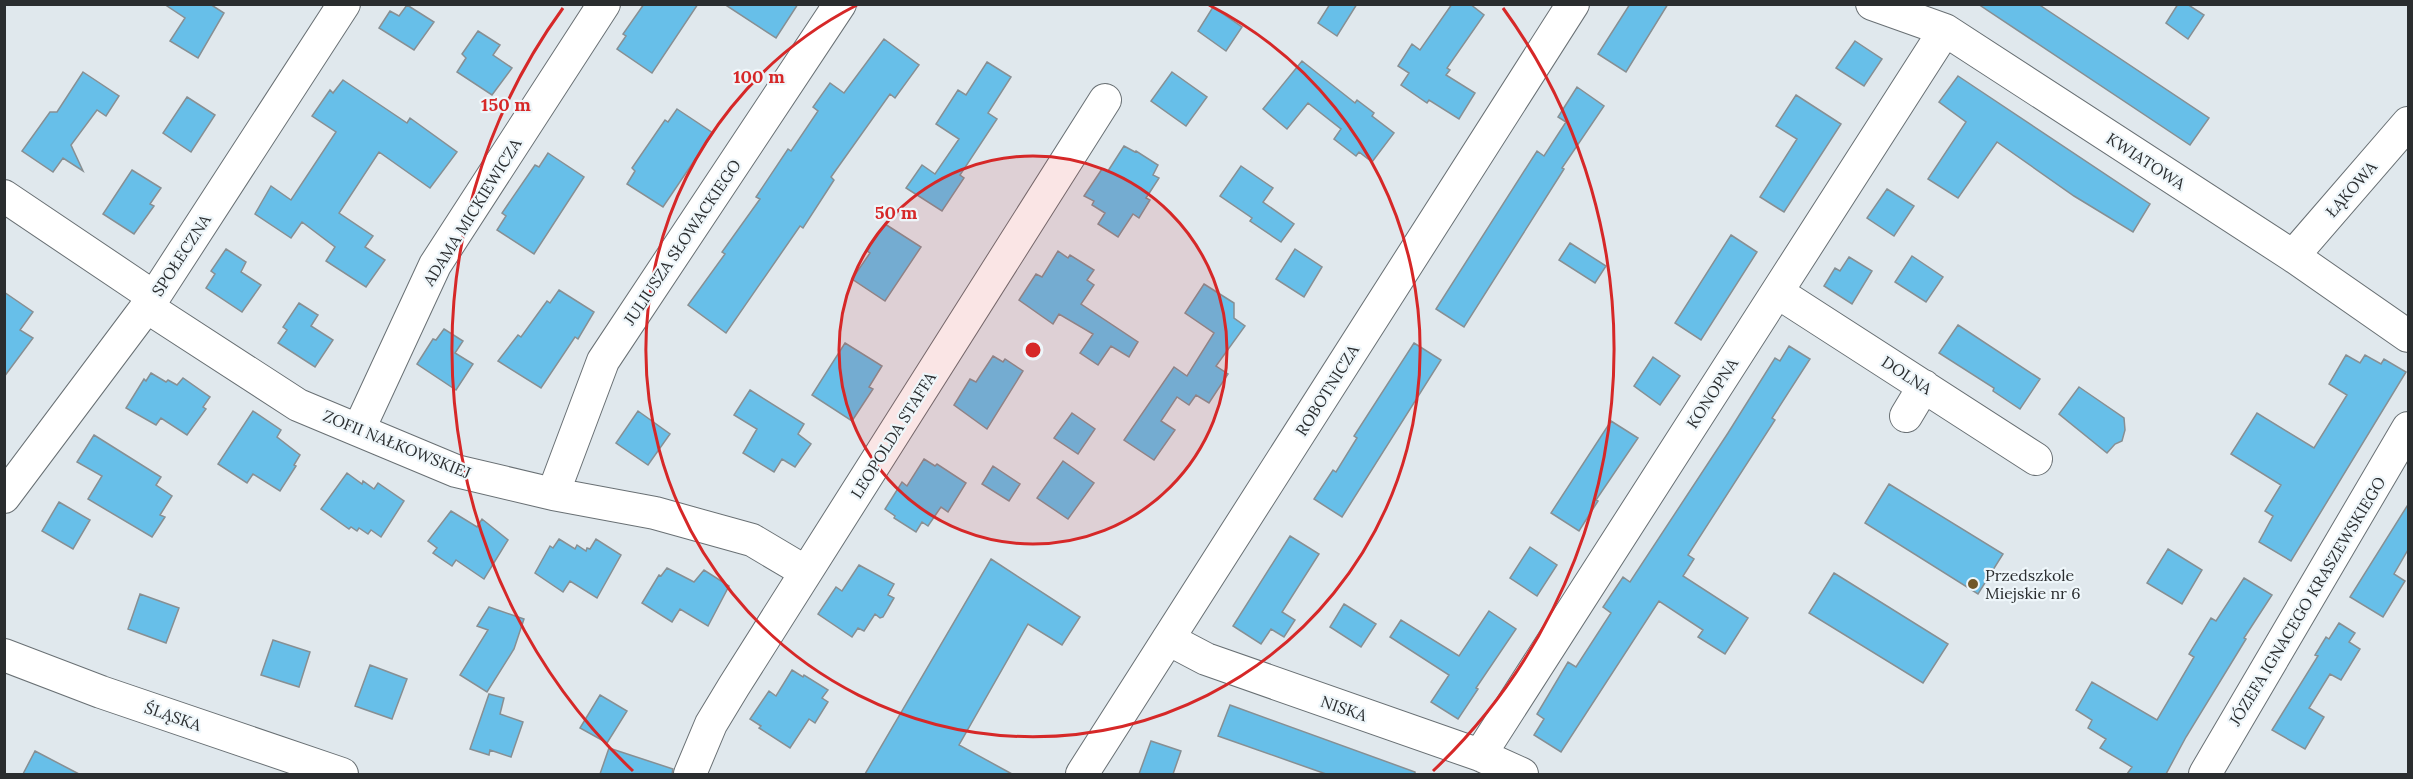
<svg xmlns="http://www.w3.org/2000/svg" width="2413" height="779" viewBox="0 0 2413 779" font-family="Lora,serif">
<style>
.building{fill:#67bfe9;stroke:#878f93;stroke-width:1.5}
.lines{fill:none;stroke-linecap:round;stroke-linejoin:round}
.minor-casing{stroke:#697074;stroke-width:34}
.minor{stroke:#fff;stroke-width:32}
.ring{fill:none;stroke:#d62828;stroke-width:3}
.poi-dot{fill:#715829;stroke:#eef6fa;stroke-width:2}
.labels{text-anchor:middle;dominant-baseline:central;stroke-width:4.5;stroke-linejoin:round;paint-order:stroke}
.street-label{font-size:16px;fill:#2a2d2f;stroke:#eef6fa}
.poi-label{font-size:16px;fill:#2a2d2f;stroke:#eef6fa;text-anchor:start}
.centre{fill:#d62828;stroke:#eef6fa;stroke-width:3}
.ring-label{font-size:18px;text-anchor:middle;font-weight:bold;fill:#d62828;stroke:#eef6fa;stroke-width:4.5;stroke-linejoin:round;paint-order:stroke}
</style>
<rect width="100%" height="100%" fill="#e0e8ed"/>
<path class="building" d="M 164,4 L 210,4 L 224,13 L 198,58 L 170,41 L 185,18 Z
M 644,4 L 698,4 L 652,73 L 617,49 L 626,36 L 623,34 Z
M 724,4 L 798,4 L 776,38 Z
M 1330,4 L 1357,4 L 1337,36 L 1318,23 Z
M 1452,4 L 1470,4 L 1484,15 L 1447,68 L 1450,70 L 1446,75 L 1475,93 L 1459,119 L 1429,100 L 1427,103 L 1401,85 L 1409,73 L 1398,66 L 1412,44 L 1420,50 Z
M 1630,4 L 1668,4 L 1626,72 L 1598,54 Z
M 1978,4 L 2038,4 L 2209,118 L 2190,145 Z
M 2178,4 L 2187,4 L 2204,15 L 2188,39 L 2166,23 Z
M 407,5 L 434,22 L 414,50 L 379,28 L 390,11 L 399,16 Z
M 1213,7 L 1242,27 L 1226,51 L 1198,31 Z
M 478,31 L 500,45 L 493,55 L 512,68 L 492,95 L 457,72 L 466,58 L 462,54 Z
M 884,39 L 919,65 L 895,98 L 890,94 L 831,177 L 834,180 L 803,228 L 800,226 L 726,333 L 688,305 L 725,254 L 722,252 L 760,199 L 756,197 L 788,149 L 791,151 L 818,111 L 813,107 L 830,83 L 844,93 Z
M 1855,41 L 1882,59 L 1864,86 L 1836,68 Z
M 1302,61 L 1355,103 L 1357,100 L 1374,113 L 1372,116 L 1394,133 L 1372,162 L 1359,152 L 1356,156 L 1334,139 L 1341,129 L 1308,103 L 1287,129 L 1263,109 Z
M 987,62 L 1011,77 L 988,113 L 997,119 L 960,175 L 964,178 L 942,211 L 906,188 L 922,165 L 935,174 L 959,139 L 936,124 L 958,90 L 966,95 Z
M 83,72 L 119,96 L 106,116 L 97,110 L 71,145 L 83,171 L 63,158 L 53,172 L 22,151 L 50,112 L 57,112 Z
M 1172,72 L 1207,97 L 1186,126 L 1151,101 Z
M 1958,76 L 2150,204 L 2133,232 L 2074,196 L 1997,142 L 1958,198 L 1928,179 L 1966,122 L 1939,102 Z
M 343,80 L 407,123 L 410,118 L 457,152 L 430,188 L 379,152 L 339,213 L 373,236 L 365,247 L 385,260 L 366,287 L 326,261 L 335,247 L 302,222 L 291,238 L 255,214 L 271,186 L 291,200 L 336,132 L 312,116 L 330,90 L 333,93 Z
M 1577,87 L 1604,106 L 1562,168 L 1564,169 L 1464,327 L 1436,309 L 1537,151 L 1544,156 L 1566,122 L 1558,117 Z
M 1796,95 L 1841,124 L 1784,212 L 1760,197 L 1797,139 L 1776,126 Z
M 187,97 L 215,115 L 191,152 L 163,133 Z
M 677,109 L 713,133 L 663,207 L 627,184 L 635,171 L 632,168 L 665,120 L 668,122 Z
M 1124,146 L 1135,152 L 1136,151 L 1158,165 L 1153,175 L 1159,178 L 1146,198 L 1150,200 L 1139,218 L 1133,214 L 1118,237 L 1098,224 L 1105,213 L 1092,205 L 1094,201 L 1084,196 L 1102,169 L 1108,171 Z
M 548,153 L 584,177 L 534,254 L 497,230 L 506,216 L 502,213 L 535,165 L 539,167 Z
M 1241,166 L 1273,188 L 1263,202 L 1294,224 L 1281,242 L 1250,221 L 1252,218 L 1220,196 Z
M 132,170 L 161,188 L 150,204 L 154,206 L 134,234 L 103,214 Z
M 1887,189 L 1914,206 L 1894,236 L 1867,218 Z
M 885,224 L 921,247 L 885,301 L 852,279 L 870,253 L 867,251 Z
M 1731,235 L 1757,252 L 1701,340 L 1675,323 Z
M 1570,243 L 1606,266 L 1595,283 L 1559,260 Z
M 226,249 L 246,262 L 241,272 L 261,285 L 242,312 L 206,288 L 215,274 L 211,271 Z
M 1295,249 L 1322,267 L 1304,297 L 1276,279 Z
M 1058,251 L 1068,258 L 1070,255 L 1094,270 L 1087,280 L 1094,285 L 1081,304 L 1138,342 L 1129,357 L 1111,346 L 1098,365 L 1080,353 L 1093,334 L 1059,314 L 1053,324 L 1019,300 L 1036,274 L 1042,277 Z
M 1912,256 L 1943,277 L 1926,302 L 1895,282 Z
M 1849,257 L 1872,271 L 1852,304 L 1824,286 L 1835,268 L 1840,271 Z
M 1204,284 L 1234,303 L 1234,318 L 1245,326 L 1216,366 L 1228,374 L 1209,403 L 1196,395 L 1189,405 L 1177,397 L 1161,421 L 1175,430 L 1154,460 L 1124,440 L 1174,367 L 1187,376 L 1214,333 L 1185,313 Z
M 559,290 L 594,312 L 578,339 L 575,337 L 541,388 L 498,361 L 518,335 L 521,337 L 547,301 L 550,303 Z
M 4,292 L 33,312 L 20,330 L 33,338 L 4,377 Z
M 299,303 L 318,315 L 311,326 L 333,340 L 315,367 L 278,343 L 287,330 L 283,327 Z
M 1958,325 L 2040,379 L 2020,409 L 1993,391 L 1994,388 L 1939,353 Z
M 444,329 L 463,341 L 455,353 L 473,364 L 456,390 L 417,364 L 433,339 L 436,340 Z
M 845,343 L 882,366 L 869,387 L 873,389 L 852,421 L 812,395 Z
M 1414,343 L 1441,360 L 1342,517 L 1314,499 L 1333,470 L 1336,472 L 1357,438 L 1354,436 Z
M 1789,346 L 1810,359 L 1772,418 L 1775,420 L 1688,555 L 1694,559 L 1683,576 L 1748,618 L 1725,654 L 1698,637 L 1703,630 L 1659,601 L 1561,752 L 1534,735 L 1544,719 L 1537,714 L 1568,662 L 1576,667 L 1611,613 L 1603,607 L 1623,577 L 1630,582 L 1728,433 L 1775,358 L 1780,361 Z
M 2346,355 L 2360,363 L 2365,355 L 2381,364 L 2384,359 L 2406,372 L 2291,561 L 2259,542 L 2273,516 L 2265,511 L 2281,485 L 2231,454 L 2257,413 L 2314,448 L 2347,395 L 2329,384 Z
M 993,356 L 1003,362 L 1005,359 L 1023,371 L 987,429 L 954,405 L 970,379 L 976,382 Z
M 1653,357 L 1680,376 L 1660,405 L 1634,386 Z
M 151,373 L 166,382 L 168,380 L 177,385 L 183,378 L 210,397 L 203,407 L 206,409 L 187,435 L 161,418 L 156,425 L 126,408 L 144,379 L 146,381 Z
M 2079,387 L 2124,418 L 2125,430 L 2122,441 L 2115,444 L 2107,453 L 2059,414 Z
M 750,390 L 804,424 L 798,434 L 811,444 L 795,467 L 782,459 L 774,472 L 743,453 L 757,429 L 734,415 Z
M 253,411 L 281,430 L 277,437 L 300,455 L 294,465 L 296,466 L 280,491 L 253,474 L 247,483 L 218,464 Z
M 638,411 L 670,434 L 648,465 L 616,443 Z
M 1072,413 L 1095,429 L 1078,454 L 1054,438 Z
M 1611,421 L 1638,438 L 1596,500 L 1598,501 L 1579,531 L 1551,513 Z
M 94,435 L 161,477 L 156,485 L 172,496 L 160,515 L 165,517 L 152,537 L 88,499 L 102,476 L 77,462 Z
M 924,459 L 935,466 L 937,464 L 966,483 L 948,512 L 941,507 L 928,526 L 922,522 L 916,532 L 894,518 L 895,516 L 885,509 L 902,482 L 907,486 Z
M 1063,461 L 1094,483 L 1068,519 L 1037,498 Z
M 993,466 L 1020,484 L 1009,501 L 982,484 Z
M 347,473 L 362,484 L 363,481 L 374,489 L 378,483 L 404,501 L 381,537 L 371,530 L 368,534 L 359,528 L 357,531 L 351,527 L 349,529 L 321,509 Z
M 1889,484 L 2003,554 L 1978,594 L 1865,523 Z
M 59,502 L 90,520 L 73,549 L 42,531 Z
M 2409,503 L 2409,548 L 2394,574 L 2405,581 L 2383,617 L 2350,597 Z
M 451,511 L 477,527 L 482,519 L 508,540 L 484,579 L 456,560 L 452,566 L 433,553 L 437,548 L 428,541 Z
M 1290,536 L 1319,554 L 1282,612 L 1295,620 L 1284,637 L 1271,629 L 1261,644 L 1233,626 Z
M 559,539 L 575,549 L 577,545 L 586,551 L 587,548 L 590,549 L 596,539 L 621,555 L 597,598 L 570,581 L 563,592 L 535,573 L 550,546 L 553,548 Z
M 1530,547 L 1557,565 L 1537,596 L 1510,578 Z
M 2168,549 L 2202,570 L 2182,604 L 2147,583 Z
M 991,559 L 1080,617 L 1062,645 L 1028,624 L 959,745 L 1012,774 L 865,774 Z
M 859,565 L 894,584 L 888,595 L 894,598 L 883,617 L 880,618 L 875,614 L 864,631 L 858,628 L 852,637 L 818,614 L 836,587 L 842,591 Z
M 667,568 L 694,582 L 704,570 L 729,586 L 708,626 L 680,609 L 672,622 L 642,603 L 659,575 L 661,576 Z
M 1834,573 L 1948,644 L 1923,683 L 1809,613 Z
M 2244,578 L 2272,595 L 2244,638 L 2246,639 L 2186,737 L 2166,774 L 2127,774 L 2132,767 L 2100,748 L 2106,739 L 2088,728 L 2092,720 L 2076,710 L 2092,682 L 2157,720 L 2194,657 L 2189,654 L 2211,618 L 2216,621 Z
M 140,594 L 179,608 L 166,643 L 128,629 Z
M 1344,604 L 1376,624 L 1361,647 L 1330,627 Z
M 489,607 L 524,619 L 514,649 L 487,692 L 460,675 L 488,630 L 477,626 Z
M 1489,611 L 1516,629 L 1476,688 L 1478,689 L 1458,719 L 1431,702 L 1449,675 L 1390,637 L 1401,620 L 1459,656 Z
M 2339,623 L 2355,633 L 2349,642 L 2360,649 L 2341,680 L 2330,674 L 2309,708 L 2324,717 L 2305,749 L 2272,730 L 2318,656 L 2315,655 L 2326,637 L 2329,639 Z
M 273,640 L 310,652 L 299,687 L 261,675 Z
M 370,665 L 407,679 L 392,719 L 355,706 Z
M 792,670 L 803,677 L 804,675 L 828,690 L 822,698 L 828,702 L 815,723 L 809,719 L 790,748 L 759,728 L 761,726 L 750,719 L 769,691 L 776,696 Z
M 489,694 L 504,698 L 500,714 L 523,722 L 511,757 L 490,750 L 489,755 L 470,749 Z
M 600,695 L 627,711 L 607,743 L 580,728 Z
M 1230,705 L 1415,772 L 1415,774 L 1326,774 L 1218,736 Z
M 1151,741 L 1181,751 L 1173,774 L 1139,774 Z
M 609,748 L 673,769 L 672,774 L 600,774 Z
M 35,751 L 79,774 L 23,774 Z"/>
<g class="lines">
<g class="minor-casing">
<path id="minor" d="M 1872,4 L 1945,30 L 2293,256 L 2408,336
M 4,196 L 154,297
M 2293,256 L 2408,123
M 1777,292 L 2036,459
M 147,307 L 298,405 L 456,471 L 553,494 L 655,513 L 752,540 L 806,572
M 1906,416 L 1924,386
M 359,429 L 435,265 L 604,4
M 553,494 L 603,361 L 840,4
M 4,497 L 154,297 L 344,4
M 1168,639 L 1206,659 L 1480,755 L 1522,774
M 4,655 L 101,692 L 342,774
M 1480,755 L 1945,30
M 690,774 L 711,724 L 734,686 L 1105,100
M 1082,774 L 1573,4
M 2205,774 L 2408,428"/>
</g>
<use href="#minor" class="minor"/>
</g>
<circle cx="1033" cy="350" r="194" fill="#d62828" fill-opacity=".12"/>
<g class="ring">
<circle cx="1033" cy="350" r="194"/>
<path d="M1209 5A387 387 0 1 1 857 5"/>
<path d="M633 771A581 581 0 0 1 563 8M1503 8A581 581 0 0 1 1433 771"/>
</g>
<circle class="poi-dot" cx="1973" cy="584" r="6"/>
<g class="labels">
<g class="street-label">
<text transform="translate(2146 161) rotate(33)">KWIATOWA</text>
<text transform="translate(2351 189) rotate(-49)">ŁĄKOWA</text>
<text transform="translate(472 212) rotate(-58)">ADAMA MICKIEWICZA</text>
<text transform="translate(682 242) rotate(-56)">JULIUSZA SŁOWACKIEGO</text>
<text transform="translate(181 255) rotate(-57)">SPOŁECZNA</text>
<text transform="translate(1907 375) rotate(33)">DOLNA</text>
<text transform="translate(1327 390) rotate(-58)">ROBOTNICZA</text>
<text transform="translate(1712 393) rotate(-57)">KONOPNA</text>
<text transform="translate(893 435) rotate(-58)">LEOPOLDA STAFFA</text>
<text transform="translate(397 444) rotate(22)">ZOFII NAŁKOWSKIEJ</text>
<text transform="translate(2307 601) rotate(-59)">JÓZEFA IGNACEGO KRASZEWSKIEGO</text>
<text transform="translate(1344 708) rotate(19)">NISKA</text>
<text transform="translate(173 716) rotate(19)">ŚLĄSKA</text>
</g>
<g class="poi-label">
<text x="1985" y="575">Przedszkole<tspan x="1985" dy="18">Miejskie nr 6</tspan></text>
</g>
</g>
<circle cx="1033" cy="350" r="9" class="centre"/>
<g class="ring-label">
<text x="759" y="83">100 m</text>
<text x="506" y="111">150 m</text>
<text x="896" y="219">50 m</text>
</g>
<rect width="2413" height="779" fill="none" stroke="#2a2d2f" stroke-width="12"/>
</svg>
